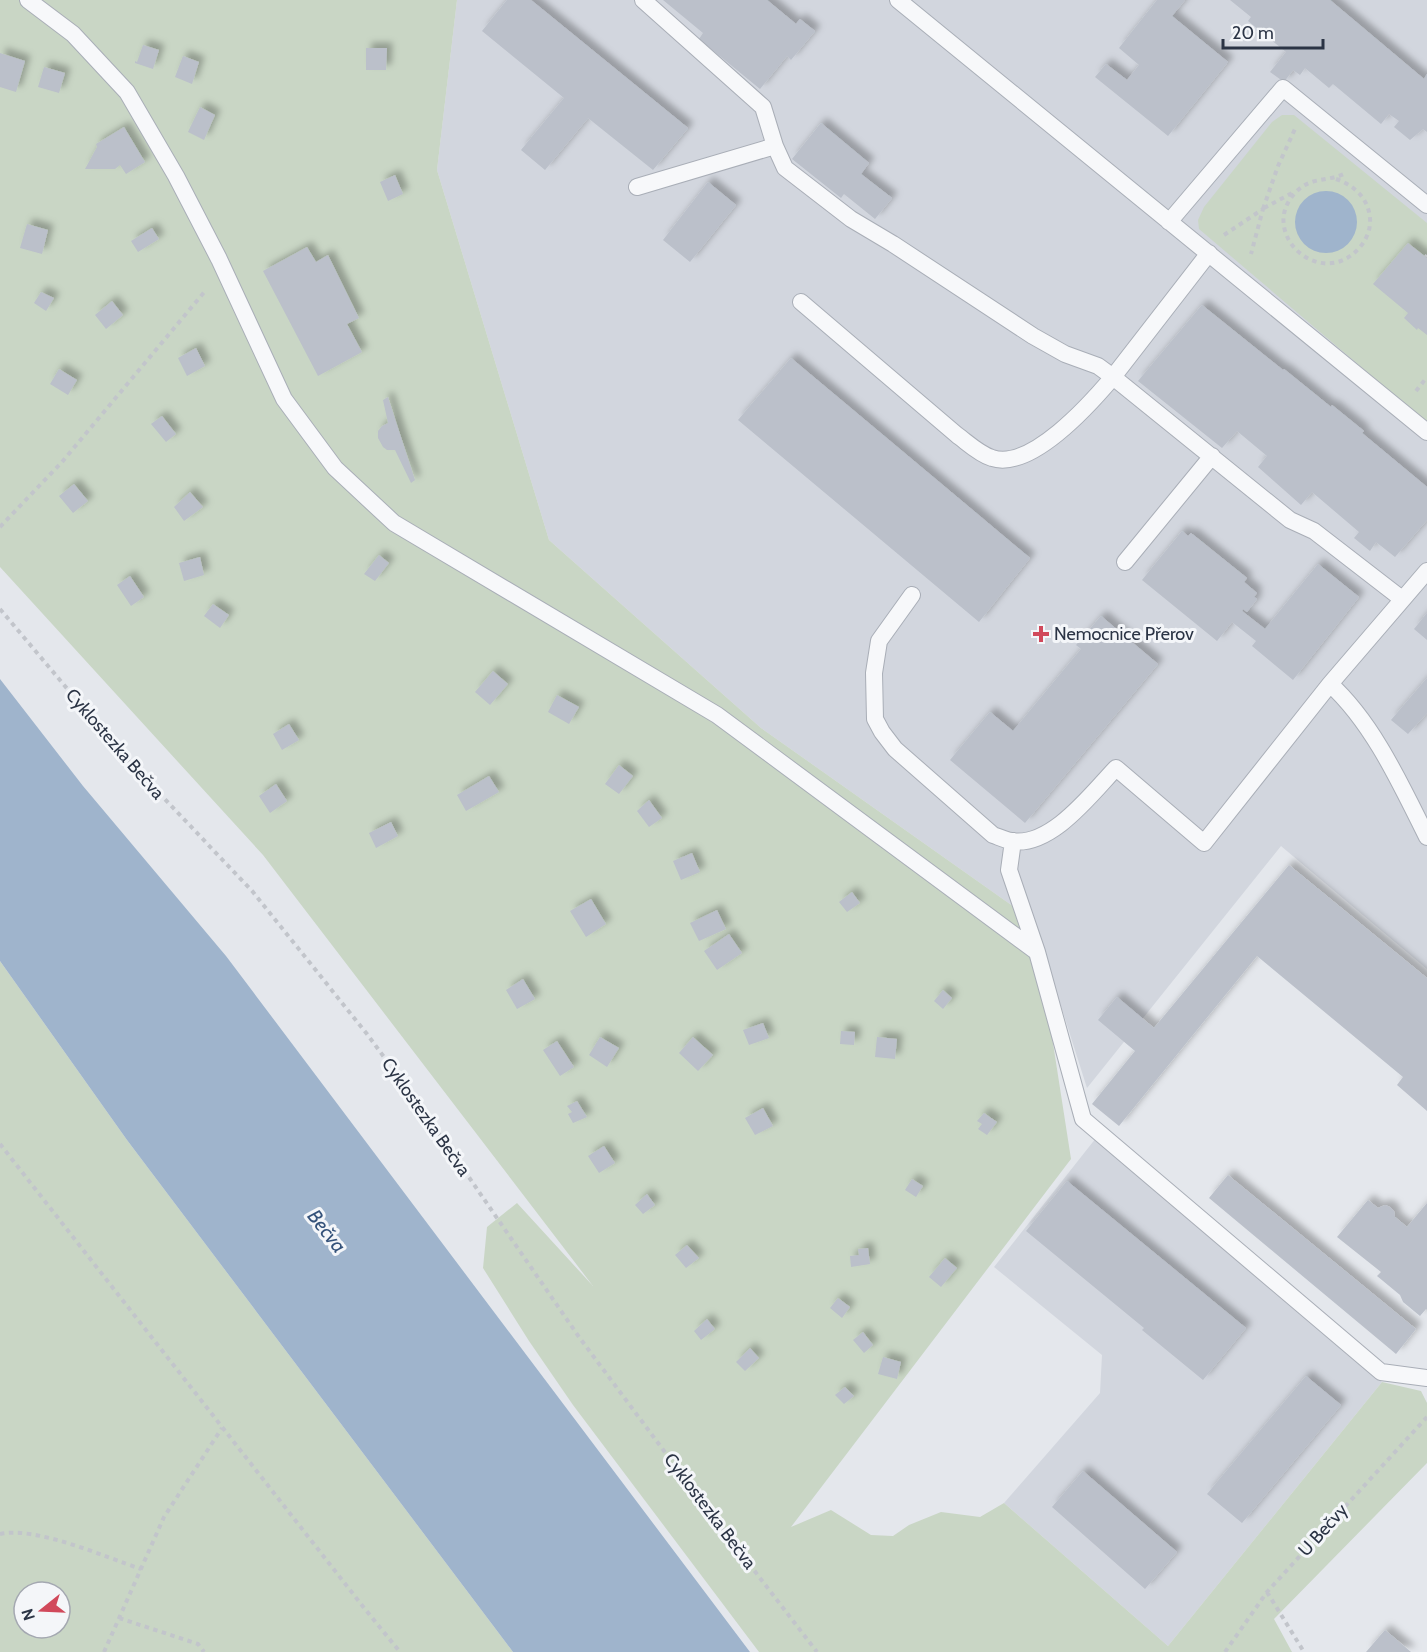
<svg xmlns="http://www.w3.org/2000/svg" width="1427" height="1652" viewBox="0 0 1427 1652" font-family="Cabin,sans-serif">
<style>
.built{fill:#d2d6de}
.green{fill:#c9d6c5;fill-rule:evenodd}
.water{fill:#9fb4cc}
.building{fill:#bbc0ca;filter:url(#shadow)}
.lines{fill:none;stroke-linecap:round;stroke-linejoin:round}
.lane-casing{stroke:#a9aeb7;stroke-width:18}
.path{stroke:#c2c5cb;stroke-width:4;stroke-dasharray:4.5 4.5;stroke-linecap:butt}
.lane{stroke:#f7f8fa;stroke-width:16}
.poi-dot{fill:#d1495b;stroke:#f4f6f9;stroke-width:2}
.labels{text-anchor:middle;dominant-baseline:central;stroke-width:6;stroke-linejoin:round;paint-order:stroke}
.poi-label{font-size:18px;fill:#2b3445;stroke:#f4f6f9;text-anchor:start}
.street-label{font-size:18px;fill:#2b3445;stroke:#f4f6f9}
.water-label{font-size:20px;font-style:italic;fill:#34527a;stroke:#f4f6f9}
</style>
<defs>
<filter id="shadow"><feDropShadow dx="5.5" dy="-5.5" stdDeviation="3" flood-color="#0004"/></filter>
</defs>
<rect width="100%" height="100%" fill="#e4e7ec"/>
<path class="built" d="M 457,0 L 1427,0 L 1427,969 L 1281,846 L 1087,1088 L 1034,921 L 761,728 L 549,540 L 437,170 Z
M 1096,1138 L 1382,1382 L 1168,1646 L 1004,1503 L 1100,1393 L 1102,1355 L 994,1267 Z"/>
<path class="green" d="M 0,0 L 457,0 L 437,170 L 549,540 L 761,728 L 1034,921 L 1071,1159 L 791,1527 L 831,1510 L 871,1535 L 893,1536 L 909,1525 L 941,1512 L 980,1517 L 1004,1503 L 1168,1646 L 1382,1382 L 1421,1391 L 1427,1403 L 1427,1463 L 1274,1619 L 1292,1652 L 759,1652 L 573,1405 L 529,1341 L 483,1268 L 487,1227 L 517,1203 L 593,1286 L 263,855 L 0,567 Z
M 1282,115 L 1294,115 L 1427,223 L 1427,423 L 1199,229 L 1198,220 L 1204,207 L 1272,122 Z
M 0,961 L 127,1140 L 513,1652 L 0,1652 ZM 24,1592 L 60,1592 L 60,1628 L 24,1628 Z"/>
<path class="water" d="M1295 222a31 31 0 1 1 62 0a31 31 0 1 1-62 0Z
M 0,679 L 83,786 L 226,956 L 750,1652 L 513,1652 L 127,1140 L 0,961 Z"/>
<path class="building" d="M 507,0 L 531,0 L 688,128 L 653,170 L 588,118 L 545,170 L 521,150 L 564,98 L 482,31 Z
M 663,0 L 767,0 L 796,24 L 800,19 L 815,31 L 791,60 L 787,56 L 760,89 L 699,39 L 703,33 Z
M 1157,0 L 1185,0 L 1172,16 L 1228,62 L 1168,136 L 1095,77 L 1106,64 L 1127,80 L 1139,65 L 1119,48 Z
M 1230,0 L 1330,0 L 1424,79 L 1427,74 L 1427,132 L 1423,129 L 1410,140 L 1394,127 L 1399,121 L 1389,114 L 1381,124 L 1333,84 L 1329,88 L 1305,68 L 1300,75 L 1293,70 L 1284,82 L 1270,72 L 1286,52 L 1248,21 L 1251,17 Z
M 143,45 L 159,50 L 153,69 L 135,63 L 135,61 L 137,62 Z
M 366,48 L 387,48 L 386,70 L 366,70 Z
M 0,53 L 25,61 L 16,92 L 0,87 Z
M 183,56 L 199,62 L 192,84 L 175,77 Z
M 44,67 L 65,73 L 59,93 L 38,87 Z
M 200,107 L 215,115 L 204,140 L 188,132 Z
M 821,123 L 869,163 L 861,174 L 892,198 L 875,219 L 844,194 L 841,198 L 792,159 Z
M 124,127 L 145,162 L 126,174 L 120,165 L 115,169 L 85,169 L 97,147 L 96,144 Z
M 395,175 L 403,194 L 388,201 L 380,182 Z
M 708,182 L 736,205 L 690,262 L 663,240 Z
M 27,224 L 48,230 L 42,254 L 20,248 Z
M 152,228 L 159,239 L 138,252 L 131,241 Z
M 1408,243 L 1427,258 L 1427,335 L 1418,328 L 1417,330 L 1404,318 L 1408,313 L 1373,284 Z
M 307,247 L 316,262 L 328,255 L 359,318 L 347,324 L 362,352 L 318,376 L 263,271 Z
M 41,292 L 54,298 L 46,311 L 34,303 Z
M 112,301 L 123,315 L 106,329 L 95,315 Z
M 1202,305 L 1283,370 L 1284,369 L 1331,407 L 1332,405 L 1364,431 L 1362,433 L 1427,487 L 1427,520 L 1395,557 L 1376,542 L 1370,551 L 1354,538 L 1359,532 L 1312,492 L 1301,505 L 1258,467 L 1267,456 L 1237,431 L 1222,448 L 1138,381 Z
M 196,348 L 205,366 L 187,376 L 178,358 Z
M 791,358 L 1030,558 L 979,622 L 738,420 Z
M 59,369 L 77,380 L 68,395 L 50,384 Z
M 388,397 L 415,480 L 411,483 L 395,450 L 387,450 L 383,447 L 378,438 L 378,431 L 382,426 L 388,423 L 383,400 Z
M 162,416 L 176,434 L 166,442 L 151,424 Z
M 74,484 L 88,501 L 73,513 L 59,496 Z
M 190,492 L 203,507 L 184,521 L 174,507 Z
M 1182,531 L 1188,536 L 1191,533 L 1247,578 L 1244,582 L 1257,593 L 1254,597 L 1257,599 L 1247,612 L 1243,609 L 1242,611 L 1265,629 L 1318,564 L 1359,597 L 1293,680 L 1252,646 L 1256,641 L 1232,622 L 1217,641 L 1142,580 Z
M 379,555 L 389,563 L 375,581 L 364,574 Z
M 200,557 L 204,575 L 184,581 L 179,563 Z
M 130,576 L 144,597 L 131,606 L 117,585 Z
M 213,604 L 229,615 L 220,628 L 204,616 Z
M 1427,613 L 1427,640 L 1414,629 Z
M 1101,616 L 1158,664 L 1025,823 L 950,760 L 990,712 L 1013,731 L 1081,649 L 1076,645 Z
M 493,671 L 508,684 L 490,705 L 475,692 Z
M 1427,678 L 1427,713 L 1408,734 L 1391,720 Z
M 557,695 L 579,707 L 569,724 L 548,712 Z
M 289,724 L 299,740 L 282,750 L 273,734 Z
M 619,765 L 633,776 L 619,794 L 605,784 Z
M 489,776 L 499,792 L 466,811 L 457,795 Z
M 276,784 L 287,801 L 270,813 L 259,796 Z
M 649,800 L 662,818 L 649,827 L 637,811 Z
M 391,822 L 398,836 L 376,848 L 369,833 Z
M 692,853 L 700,872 L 681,880 L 673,861 Z
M 1289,865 L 1427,978 L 1427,1111 L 1397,1085 L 1403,1077 L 1257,956 L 1119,1126 L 1092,1104 L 1135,1051 L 1098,1020 L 1117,997 L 1154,1028 Z
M 852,892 L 860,903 L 847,912 L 839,902 Z
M 591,899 L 606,924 L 586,937 L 570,911 Z
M 717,910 L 726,929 L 699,941 L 690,923 Z
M 729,934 L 742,953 L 717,970 L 704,951 Z
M 523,979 L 535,999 L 517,1009 L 506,990 Z
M 943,990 L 952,998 L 943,1009 L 934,1001 Z
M 763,1023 L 769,1038 L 749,1045 L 743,1030 Z
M 841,1031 L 855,1032 L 854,1045 L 840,1044 Z
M 600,1037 L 619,1048 L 607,1067 L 589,1055 Z
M 693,1037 L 713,1055 L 698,1071 L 679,1053 Z
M 877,1037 L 897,1039 L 895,1059 L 875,1057 Z
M 557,1041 L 574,1067 L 560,1076 L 543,1050 Z
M 577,1101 L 587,1117 L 573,1123 L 568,1114 L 572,1112 L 567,1106 Z
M 763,1108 L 773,1126 L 755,1135 L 745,1118 Z
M 984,1113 L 997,1122 L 987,1135 L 978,1129 L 982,1124 L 977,1121 Z
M 604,1146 L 615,1163 L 599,1173 L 588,1156 Z
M 1228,1175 L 1416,1329 L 1396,1354 L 1209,1198 Z
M 912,1179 L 923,1186 L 916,1197 L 905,1190 Z
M 1067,1181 L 1246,1328 L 1203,1380 L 1142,1330 L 1144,1328 L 1026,1231 Z
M 647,1194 L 655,1205 L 643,1214 L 635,1205 Z
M 1368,1200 L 1378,1208 L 1385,1205 L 1390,1207 L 1394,1211 L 1395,1217 L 1407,1227 L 1427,1203 L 1427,1310 L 1426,1309 L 1420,1316 L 1403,1302 L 1400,1295 L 1377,1276 L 1381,1272 L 1337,1237 Z
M 687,1245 L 699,1258 L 686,1268 L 675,1255 Z
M 868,1248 L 870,1264 L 851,1267 L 850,1256 L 859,1255 L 858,1249 Z
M 945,1258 L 957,1268 L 941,1287 L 929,1277 Z
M 838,1298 L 850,1307 L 842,1318 L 830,1308 Z
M 707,1319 L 715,1329 L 701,1340 L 694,1331 Z
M 863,1332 L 873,1345 L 864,1353 L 853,1340 Z
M 750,1348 L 759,1358 L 745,1371 L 736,1362 Z
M 883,1357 L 901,1362 L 897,1379 L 878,1374 Z
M 1306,1376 L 1341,1405 L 1242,1523 L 1207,1494 Z
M 845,1387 L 854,1396 L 844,1404 L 835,1395 Z
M 1083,1471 L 1177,1552 L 1145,1589 L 1052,1507 Z
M 1385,1630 L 1397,1640 L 1411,1652 L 1366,1652 Z"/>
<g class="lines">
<g class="lane-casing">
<path id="lane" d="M 28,0 L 73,34 L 127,92 L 176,176 L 219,259 L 284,399 L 335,468 L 394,523 L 717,715 L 1037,952
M 643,0 L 763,107 L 775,146 L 785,168 L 851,219 L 893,244 L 1033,336 L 1065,354 L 1098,366 L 1113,377 C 1091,403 1031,471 992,458 C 979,454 968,443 957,435 L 801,302
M 898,0 L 1427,432
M 637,187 L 775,146
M 1169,222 L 1283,88 L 1427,205
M 1209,253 L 1113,377 L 1290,520 L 1314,531 L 1402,599
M 1125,562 L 1212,456
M 912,595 L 879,641 L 874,673 L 875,719 L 882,732 L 895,749 L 993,835 C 999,837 1005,840 1011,841 C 1051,848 1092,793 1116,768 L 1204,843 L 1330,684 L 1427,571
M 1330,684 C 1373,723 1401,785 1427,837
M 1013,841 L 1009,870 L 1037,952 L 1083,1119 L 1381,1372 L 1427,1378"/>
</g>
<path class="path" d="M 1336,179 C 1353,185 1368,197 1370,218 C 1371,228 1367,239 1360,247 C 1321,293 1256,232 1296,192 C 1311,176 1329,182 1346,173
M 1264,208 L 1294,192
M 1263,209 L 1278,166 L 1295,129
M 1224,235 L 1263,209 L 1251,254
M 1426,257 L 1427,255
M 1416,391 L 1427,377
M 0,527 L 62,462 L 206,290
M 0,609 L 124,756 L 253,892 L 367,1034 L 415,1099 L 579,1337 L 723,1530 L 817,1652
M 0,1144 L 361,1604 L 400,1652
M 0,1534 C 36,1526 105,1557 141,1569
M 1267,1592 L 1304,1652
M 119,1618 L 198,1644 L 204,1652
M 104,1652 L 164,1517 L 222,1428
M 1225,1652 L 1267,1592 L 1427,1417"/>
<use href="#lane" class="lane"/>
</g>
<path class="poi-dot" d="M1038 625h6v6h6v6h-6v6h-6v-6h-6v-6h6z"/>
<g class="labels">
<g class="poi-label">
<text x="1054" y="634">Nemocnice Přerov</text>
</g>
<g class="street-label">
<text transform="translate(115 744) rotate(49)">Cyklostezka Bečva</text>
<text transform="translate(426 1117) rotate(55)">Cyklostezka Bečva</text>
<text transform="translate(710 1511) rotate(53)">Cyklostezka Bečva</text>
<text transform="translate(1323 1530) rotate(-48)">U Bečvy</text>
</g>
<g class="water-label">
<text transform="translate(327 1231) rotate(52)">Bečva</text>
</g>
</g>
<g transform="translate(42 1610) rotate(252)"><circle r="28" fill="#f4f6f9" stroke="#a4a8b1" stroke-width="1.5"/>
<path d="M0-4.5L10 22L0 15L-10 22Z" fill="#d1495b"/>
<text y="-9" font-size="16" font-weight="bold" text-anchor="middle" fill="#2b3445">N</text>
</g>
<path d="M1223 39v9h100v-9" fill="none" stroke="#2b3445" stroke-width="3"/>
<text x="1232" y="39" font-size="18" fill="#2b3445" stroke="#f4f6f9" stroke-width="4.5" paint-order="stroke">20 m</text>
</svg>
